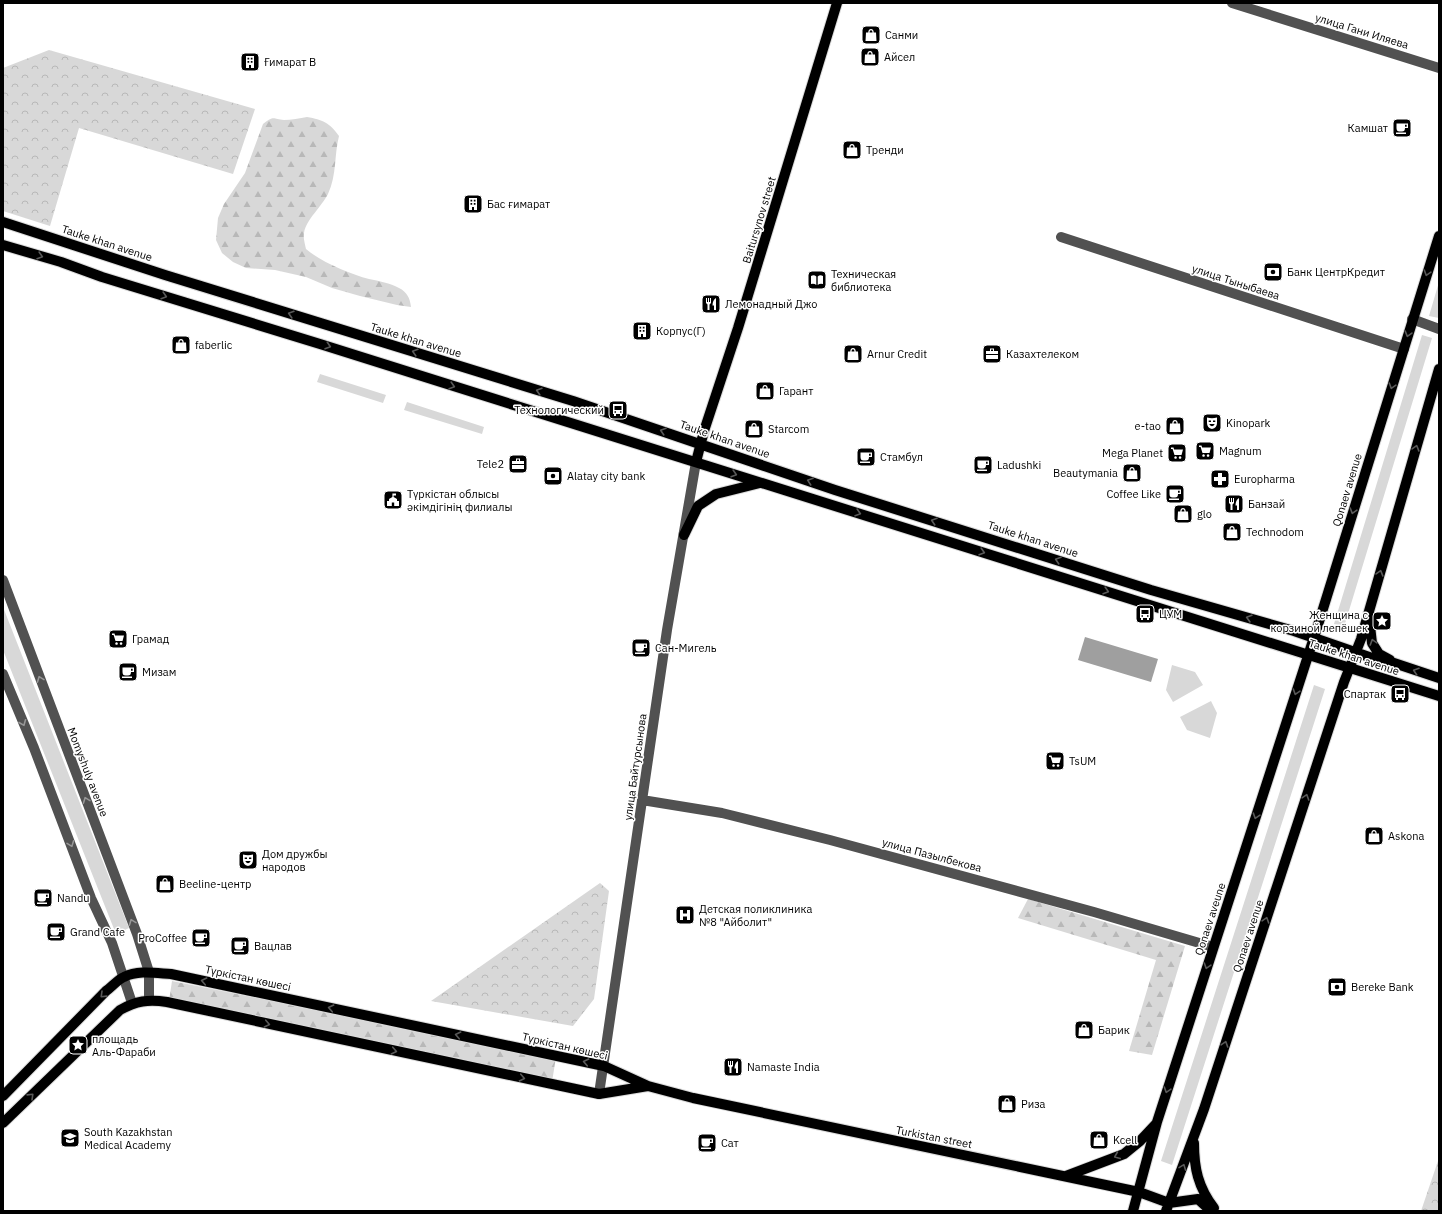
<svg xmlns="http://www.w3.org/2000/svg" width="1442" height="1214" viewBox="0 0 1442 1214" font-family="'IBM Plex Sans',sans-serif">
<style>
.green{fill:#d8d8d8}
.forest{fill:url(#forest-firs)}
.park{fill:url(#park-crowns)}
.water{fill:#9f9f9f}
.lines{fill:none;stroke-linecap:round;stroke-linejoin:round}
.major-casing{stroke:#dbdbdb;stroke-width:12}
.minor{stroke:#515151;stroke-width:10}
.major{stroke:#000;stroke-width:10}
.oneway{stroke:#595959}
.oneway2{stroke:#979797}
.labels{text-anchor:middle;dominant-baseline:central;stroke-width:3;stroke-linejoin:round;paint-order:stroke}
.street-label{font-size:11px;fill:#000;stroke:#fff}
.poi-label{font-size:11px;fill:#000;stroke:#fff;text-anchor:start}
</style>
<defs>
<pattern id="forest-firs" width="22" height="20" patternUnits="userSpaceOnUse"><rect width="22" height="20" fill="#d8d8d8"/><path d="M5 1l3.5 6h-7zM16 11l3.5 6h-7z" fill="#b8b8b8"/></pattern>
<pattern id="park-crowns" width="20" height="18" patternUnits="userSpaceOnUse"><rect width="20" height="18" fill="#d8d8d8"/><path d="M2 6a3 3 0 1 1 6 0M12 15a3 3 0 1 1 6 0" fill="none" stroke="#b8b8b8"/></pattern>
</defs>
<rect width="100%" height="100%" fill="#fff"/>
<path class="green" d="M 1439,282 L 1439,318 L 1429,316 Z
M 1422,335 L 1432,338 L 1344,627 L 1334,624 Z
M 320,374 L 386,395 L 383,403 L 317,382 Z
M 407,402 L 484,427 L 482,434 L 404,410 Z
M 3,607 L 129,928 L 116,934 L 3,650 Z
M 1172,665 L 1195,672 L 1203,685 L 1173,702 L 1166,690 Z
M 1314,685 L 1325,689 L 1172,1165 L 1161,1161 Z
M 1211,701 L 1217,713 L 1210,738 L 1187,730 L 1180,717 Z"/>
<path class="forest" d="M 307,117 C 323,120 329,122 339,136 C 334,155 337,175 328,194 C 322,206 306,220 304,233 C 303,238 305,244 306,249 C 321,262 350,274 369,279 C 379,281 390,283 399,288 C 407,292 410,298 411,307 L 397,305 L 360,296 L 332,288 L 306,277 L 275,270 L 246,268 L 233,262 L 222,253 L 216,240 L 218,218 L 224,204 L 245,173 L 263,124 C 274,115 273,119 284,120 C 291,120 300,118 307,117 Z
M 1028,899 L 1185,946 L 1152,1055 L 1129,1051 L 1156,960 L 1018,918 Z
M 172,981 L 556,1057 L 552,1082 L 169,1001 Z"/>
<path class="park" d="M 49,50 L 255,109 L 233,174 L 79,128 L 50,226 L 3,211 L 3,68 Z
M 600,883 L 609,891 L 594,999 L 573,1026 L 431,1001 Z
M 1439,1158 L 1439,1211 L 1421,1211 Z"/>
<path class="water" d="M 1085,637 L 1158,659 L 1151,682 L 1078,660 Z"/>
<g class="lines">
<g class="major-casing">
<path id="major" d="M 3,222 L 165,275 L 573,401 L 835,490 L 1151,590 L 1294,631 L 1378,660 L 1394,663 L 1439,678
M 3,245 L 61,262 L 102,277 L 320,344 L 1439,696
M 696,462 L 704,431 L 738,328 L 837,3
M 684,535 L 698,506 L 716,494 L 760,483
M 1369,617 L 1372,643 L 1379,654 L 1390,660
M 3,1096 L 106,991 C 112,987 117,980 124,977 C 138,970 155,973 171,974 L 604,1066 L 648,1086 L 693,1098 L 1139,1192 L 1169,1203 L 1198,1199 L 1211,1211
M 3,1123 L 120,1010 C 136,1001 148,999 167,1002 L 599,1094 L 648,1086
M 1194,1143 C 1194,1168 1198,1187 1214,1208
M 1066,1176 L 1124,1154 L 1140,1141 L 1156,1124
M 1133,1211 L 1157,1122 L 1318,625 L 1439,236
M 1166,1211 L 1204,1109 L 1344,682 L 1361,639 L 1439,369"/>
</g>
<path class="minor" d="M 1232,3 L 1439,68
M 1061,237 L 1404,349
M 1412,319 L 1439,329
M 3,580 L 137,934 L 149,972 L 149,1000
M 3,674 L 34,748 L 91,898 L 112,943 L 132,1003
M 642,800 L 722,813 L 830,840 L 1094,912 L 1213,947
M 599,1094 L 667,630 L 696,462"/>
<use href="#major" class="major"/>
</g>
<defs><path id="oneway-chevron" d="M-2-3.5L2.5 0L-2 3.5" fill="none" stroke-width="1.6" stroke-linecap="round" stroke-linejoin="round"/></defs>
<g class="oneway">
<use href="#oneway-chevron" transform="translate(40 256) rotate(17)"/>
<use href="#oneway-chevron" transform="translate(1427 273) rotate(108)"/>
<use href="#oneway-chevron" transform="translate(164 296) rotate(17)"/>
<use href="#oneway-chevron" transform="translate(291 314) rotate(-163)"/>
<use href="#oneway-chevron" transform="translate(1408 334) rotate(106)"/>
<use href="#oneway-chevron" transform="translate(328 346) rotate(18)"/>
<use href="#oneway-chevron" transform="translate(415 352) rotate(-163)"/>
<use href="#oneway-chevron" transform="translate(452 386) rotate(17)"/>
<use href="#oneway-chevron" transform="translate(1392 386) rotate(107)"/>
<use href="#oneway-chevron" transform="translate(539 391) rotate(-163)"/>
<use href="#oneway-chevron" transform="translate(663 431) rotate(-162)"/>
<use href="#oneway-chevron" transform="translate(1416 448) rotate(-74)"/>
<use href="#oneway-chevron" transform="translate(734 474) rotate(17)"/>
<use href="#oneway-chevron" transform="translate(810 481) rotate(-161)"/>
<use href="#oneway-chevron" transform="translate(1353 511) rotate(107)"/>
<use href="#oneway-chevron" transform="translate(858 513) rotate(17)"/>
<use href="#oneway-chevron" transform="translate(934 521) rotate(-162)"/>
<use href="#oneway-chevron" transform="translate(982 552) rotate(17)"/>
<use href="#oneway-chevron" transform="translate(1058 560) rotate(-162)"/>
<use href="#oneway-chevron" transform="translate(1380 573) rotate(-74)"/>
<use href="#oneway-chevron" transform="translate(1106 591) rotate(17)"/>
<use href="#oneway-chevron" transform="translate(1249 618) rotate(-164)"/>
<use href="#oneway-chevron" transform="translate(1373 642) rotate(-107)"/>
<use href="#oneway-chevron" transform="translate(1416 671) rotate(-162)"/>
<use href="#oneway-chevron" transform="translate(1296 692) rotate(108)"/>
<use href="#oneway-chevron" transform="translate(1306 797) rotate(-72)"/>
<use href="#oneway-chevron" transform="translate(1256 816) rotate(108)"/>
<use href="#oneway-chevron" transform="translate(1266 920) rotate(-72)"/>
<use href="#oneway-chevron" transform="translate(1207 966) rotate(108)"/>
<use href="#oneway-chevron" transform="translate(204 981) rotate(-168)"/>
<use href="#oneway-chevron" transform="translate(103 995) rotate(136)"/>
<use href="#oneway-chevron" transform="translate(331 1008) rotate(-168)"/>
<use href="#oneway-chevron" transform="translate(267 1024) rotate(12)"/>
<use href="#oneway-chevron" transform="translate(458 1035) rotate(-168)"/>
<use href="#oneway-chevron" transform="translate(1225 1044) rotate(-72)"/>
<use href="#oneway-chevron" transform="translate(394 1051) rotate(12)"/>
<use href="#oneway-chevron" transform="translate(586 1062) rotate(-168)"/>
<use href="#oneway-chevron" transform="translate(522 1078) rotate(12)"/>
<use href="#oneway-chevron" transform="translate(1167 1090) rotate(108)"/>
<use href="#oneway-chevron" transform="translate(31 1096) rotate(-44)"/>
<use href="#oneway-chevron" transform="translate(1117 1156) rotate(157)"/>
<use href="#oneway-chevron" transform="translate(1183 1167) rotate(-69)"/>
</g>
<g class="oneway2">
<use href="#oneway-chevron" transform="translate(40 679) rotate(-111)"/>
<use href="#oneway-chevron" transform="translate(23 723) rotate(68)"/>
<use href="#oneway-chevron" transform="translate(86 800) rotate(-111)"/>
<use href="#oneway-chevron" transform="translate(71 844) rotate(69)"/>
<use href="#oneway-chevron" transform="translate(132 922) rotate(-111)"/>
</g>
<defs>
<g id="shop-square" transform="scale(1)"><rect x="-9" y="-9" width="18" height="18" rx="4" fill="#000" stroke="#fff"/><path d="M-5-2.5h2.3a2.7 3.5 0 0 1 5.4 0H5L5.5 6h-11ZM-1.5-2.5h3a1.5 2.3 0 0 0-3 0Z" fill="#fff"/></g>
<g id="building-square" transform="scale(1)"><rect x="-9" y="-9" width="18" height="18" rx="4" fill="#000" stroke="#fff"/><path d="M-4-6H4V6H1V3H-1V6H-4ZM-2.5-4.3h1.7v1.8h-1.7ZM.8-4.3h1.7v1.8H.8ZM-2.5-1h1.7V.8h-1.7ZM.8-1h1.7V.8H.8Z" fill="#fff"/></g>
<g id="cafe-square" transform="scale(1)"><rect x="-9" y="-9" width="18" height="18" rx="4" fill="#000" stroke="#fff"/><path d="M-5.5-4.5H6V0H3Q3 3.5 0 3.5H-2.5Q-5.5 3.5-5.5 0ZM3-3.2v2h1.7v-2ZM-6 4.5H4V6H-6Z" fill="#fff"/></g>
<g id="bank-square" transform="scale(1)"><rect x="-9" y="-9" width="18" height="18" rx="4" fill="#000" stroke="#fff"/><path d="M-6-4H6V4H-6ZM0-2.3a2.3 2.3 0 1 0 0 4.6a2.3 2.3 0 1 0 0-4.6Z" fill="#fff"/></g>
<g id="library-square" transform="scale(1)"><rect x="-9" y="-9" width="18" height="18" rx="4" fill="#000" stroke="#fff"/><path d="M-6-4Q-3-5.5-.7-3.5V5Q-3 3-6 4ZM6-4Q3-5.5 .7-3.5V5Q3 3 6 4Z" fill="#fff"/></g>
<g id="restaurant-square" transform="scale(1)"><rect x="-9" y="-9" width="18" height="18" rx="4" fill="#000" stroke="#fff"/><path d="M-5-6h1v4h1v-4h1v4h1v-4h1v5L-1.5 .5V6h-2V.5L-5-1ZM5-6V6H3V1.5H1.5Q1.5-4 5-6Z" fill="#fff"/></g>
<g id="office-square" transform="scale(1)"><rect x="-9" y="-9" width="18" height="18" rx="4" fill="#000" stroke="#fff"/><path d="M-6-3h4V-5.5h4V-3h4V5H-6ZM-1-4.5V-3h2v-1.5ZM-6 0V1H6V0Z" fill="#fff"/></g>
<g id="bus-square" transform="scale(1)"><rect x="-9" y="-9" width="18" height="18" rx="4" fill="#000" stroke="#fff"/><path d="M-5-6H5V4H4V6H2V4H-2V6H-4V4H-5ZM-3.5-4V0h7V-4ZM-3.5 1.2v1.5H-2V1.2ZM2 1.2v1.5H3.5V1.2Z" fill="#fff"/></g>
<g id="theatre-square" transform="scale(1)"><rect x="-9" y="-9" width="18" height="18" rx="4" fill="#000" stroke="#fff"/><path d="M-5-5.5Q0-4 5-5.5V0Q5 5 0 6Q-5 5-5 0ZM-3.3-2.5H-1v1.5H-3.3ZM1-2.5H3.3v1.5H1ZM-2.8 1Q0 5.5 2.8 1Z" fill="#fff"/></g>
<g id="supermarket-square" transform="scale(1)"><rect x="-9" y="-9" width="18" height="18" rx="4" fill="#000" stroke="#fff"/><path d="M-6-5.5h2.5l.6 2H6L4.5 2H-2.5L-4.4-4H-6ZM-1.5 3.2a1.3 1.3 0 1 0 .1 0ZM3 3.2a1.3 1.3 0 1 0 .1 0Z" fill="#fff"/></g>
<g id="pharmacy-square" transform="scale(1)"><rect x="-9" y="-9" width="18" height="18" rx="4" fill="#000" stroke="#fff"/><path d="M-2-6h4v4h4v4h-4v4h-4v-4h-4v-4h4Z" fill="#fff"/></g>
<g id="civic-square" transform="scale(1)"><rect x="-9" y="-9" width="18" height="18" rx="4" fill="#000" stroke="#fff"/><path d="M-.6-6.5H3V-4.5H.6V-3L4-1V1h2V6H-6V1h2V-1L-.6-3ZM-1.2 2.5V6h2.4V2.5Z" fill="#fff"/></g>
<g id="sight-square" transform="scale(1)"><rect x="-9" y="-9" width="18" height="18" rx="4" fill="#000" stroke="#fff"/><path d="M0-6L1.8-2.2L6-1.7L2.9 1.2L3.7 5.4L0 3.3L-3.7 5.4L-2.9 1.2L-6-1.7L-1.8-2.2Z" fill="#fff"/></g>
<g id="hospital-square" transform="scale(1)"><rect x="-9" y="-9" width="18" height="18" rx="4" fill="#000" stroke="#fff"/><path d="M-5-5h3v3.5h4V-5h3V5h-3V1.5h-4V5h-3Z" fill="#fff"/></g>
<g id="university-square" transform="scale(1)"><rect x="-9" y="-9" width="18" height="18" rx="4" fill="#000" stroke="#fff"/><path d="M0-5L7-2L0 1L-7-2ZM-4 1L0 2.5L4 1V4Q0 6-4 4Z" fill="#fff"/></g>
</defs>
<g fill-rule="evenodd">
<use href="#shop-square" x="871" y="35"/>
<use href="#shop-square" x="870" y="57"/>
<use href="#building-square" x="250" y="62"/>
<use href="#cafe-square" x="1402" y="128"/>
<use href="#shop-square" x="852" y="150"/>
<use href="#building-square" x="473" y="204"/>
<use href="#bank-square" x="1273" y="272"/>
<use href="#library-square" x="817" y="280"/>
<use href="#restaurant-square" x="711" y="304"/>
<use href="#building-square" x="642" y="331"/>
<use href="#shop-square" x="181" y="345"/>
<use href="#shop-square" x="853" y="354"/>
<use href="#office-square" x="992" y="354"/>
<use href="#shop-square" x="765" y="391"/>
<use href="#bus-square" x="618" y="410"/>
<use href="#theatre-square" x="1212" y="423"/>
<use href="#shop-square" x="1175" y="426"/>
<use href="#shop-square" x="754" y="429"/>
<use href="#supermarket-square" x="1205" y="451"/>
<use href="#supermarket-square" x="1177" y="453"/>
<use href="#cafe-square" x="866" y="457"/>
<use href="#office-square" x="518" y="464"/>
<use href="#cafe-square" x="983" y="465"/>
<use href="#shop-square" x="1132" y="473"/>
<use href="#bank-square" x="553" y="476"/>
<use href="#pharmacy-square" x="1220" y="479"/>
<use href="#cafe-square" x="1175" y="494"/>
<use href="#civic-square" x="393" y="500"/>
<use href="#restaurant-square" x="1234" y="504"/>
<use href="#shop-square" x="1183" y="514"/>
<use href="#shop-square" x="1232" y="532"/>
<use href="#bus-square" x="1145" y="614"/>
<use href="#sight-square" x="1382" y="621"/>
<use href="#supermarket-square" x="118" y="639"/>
<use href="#cafe-square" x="641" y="648"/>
<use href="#cafe-square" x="128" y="672"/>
<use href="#bus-square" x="1400" y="694"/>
<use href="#supermarket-square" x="1055" y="761"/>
<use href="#shop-square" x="1374" y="836"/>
<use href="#theatre-square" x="248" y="860"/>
<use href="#shop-square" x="165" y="884"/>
<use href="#cafe-square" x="43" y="898"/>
<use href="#hospital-square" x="685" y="915"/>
<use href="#cafe-square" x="56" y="932"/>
<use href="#cafe-square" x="201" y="938"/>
<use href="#cafe-square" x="240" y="946"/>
<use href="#bank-square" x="1337" y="987"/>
<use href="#shop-square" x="1084" y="1030"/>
<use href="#sight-square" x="78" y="1045"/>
<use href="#restaurant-square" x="733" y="1067"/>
<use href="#shop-square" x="1007" y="1104"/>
<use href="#university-square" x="70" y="1138"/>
<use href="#shop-square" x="1099" y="1140"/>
<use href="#cafe-square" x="707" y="1143"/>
</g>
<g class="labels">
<g class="street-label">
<text transform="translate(1362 31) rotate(17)">улица Гани Иляева</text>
<text transform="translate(759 220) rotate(-73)">Baitursynov street</text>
<text transform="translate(107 243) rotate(18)">Tauke khan avenue</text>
<text transform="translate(1236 282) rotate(18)">улица Тыныбаева</text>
<text transform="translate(416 340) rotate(17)">Tauke khan avenue</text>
<text transform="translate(725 439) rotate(19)">Tauke khan avenue</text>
<text transform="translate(1347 490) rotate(-73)">Qonaev avenue</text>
<text transform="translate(1033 539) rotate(18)">Tauke khan avenue</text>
<text transform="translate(1354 657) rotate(18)">Tauke khan avenue</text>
<text transform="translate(635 767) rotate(-82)">улица Байтурсынова</text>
<text transform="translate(88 772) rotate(69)">Momyshuly avenue</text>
<text transform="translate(932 855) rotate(15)">улица Пазылбекова</text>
<text transform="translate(1210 919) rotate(-72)">Qonaev aveune</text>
<text transform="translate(1248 936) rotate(-72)">Qonaev avenue</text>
<text transform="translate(248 978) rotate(12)">Түркістан көшесі</text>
<text transform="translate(565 1046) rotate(13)">Түркістан көшесі</text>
<text transform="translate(934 1137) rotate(11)">Turkistan street</text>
</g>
<g class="poi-label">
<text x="885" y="35">Санми</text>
<text x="884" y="57">Айсел</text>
<text x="264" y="62">Ғимарат В</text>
<text x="1388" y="128" text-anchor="end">Камшат</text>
<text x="866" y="150">Тренди</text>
<text x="487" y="204">Бас ғимарат</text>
<text x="1287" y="272">Банк ЦентрКредит</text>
<text x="831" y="274">Техническая<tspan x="831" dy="13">библиотека</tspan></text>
<text x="725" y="304">Лемонадный Джо</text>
<text x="656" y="331">Корпус(Г)</text>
<text x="195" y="345">faberlic</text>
<text x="867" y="354">Arnur Credit</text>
<text x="1006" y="354">Казахтелеком</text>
<text x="779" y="391">Гарант</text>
<text x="604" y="410" text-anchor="end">Технологический</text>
<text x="1226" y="423">Kinopark</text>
<text x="1161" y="426" text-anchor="end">e-tao</text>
<text x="768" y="429">Starcom</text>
<text x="1219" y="451">Magnum</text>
<text x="1163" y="453" text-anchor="end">Mega Planet</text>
<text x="880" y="457">Стамбул</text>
<text x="504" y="464" text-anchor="end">Tele2</text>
<text x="997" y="465">Ladushki</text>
<text x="1118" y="473" text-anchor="end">Beautymania</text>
<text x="567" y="476">Alatay city bank</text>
<text x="1234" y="479">Europharma</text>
<text x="407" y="494">Түркістан облысы<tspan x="407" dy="13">әкімдігінің филиалы</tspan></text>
<text x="1161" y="494" text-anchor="end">Coffee Like</text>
<text x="1248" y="504">Банзай</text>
<text x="1197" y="514">glo</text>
<text x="1246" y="532">Technodom</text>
<text x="1159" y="614">ЦУМ</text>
<text x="1368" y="615" text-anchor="end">Женщина с<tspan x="1368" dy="13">корзиной лепёшек</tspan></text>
<text x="132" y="639">Грамад</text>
<text x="655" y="648">Сан-Мигель</text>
<text x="142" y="672">Мизам</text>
<text x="1386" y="694" text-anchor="end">Спартак</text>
<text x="1069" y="761">TsUM</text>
<text x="1388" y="836">Askona</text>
<text x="262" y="854">Дом дружбы<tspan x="262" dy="13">народов</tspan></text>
<text x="179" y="884">Beeline-центр</text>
<text x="57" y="898">Nandu</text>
<text x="699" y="909">Детская поликлиника<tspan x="699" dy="13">№8 "Айболит"</tspan></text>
<text x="70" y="932">Grand Cafe</text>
<text x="187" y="938" text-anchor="end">ProCoffee</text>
<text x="254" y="946">Вацлав</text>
<text x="1351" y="987">Bereke Bank</text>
<text x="1098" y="1030">Барик</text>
<text x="92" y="1039">площадь<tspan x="92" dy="13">Аль-Фараби</tspan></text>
<text x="747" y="1067">Namaste India</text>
<text x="1021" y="1104">Риза</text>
<text x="84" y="1132">South Kazakhstan<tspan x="84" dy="13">Medical Academy</tspan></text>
<text x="1113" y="1140">Kcell</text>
<text x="721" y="1143">Сат</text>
</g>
</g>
<rect width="1442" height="1214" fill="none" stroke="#000000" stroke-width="8"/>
</svg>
